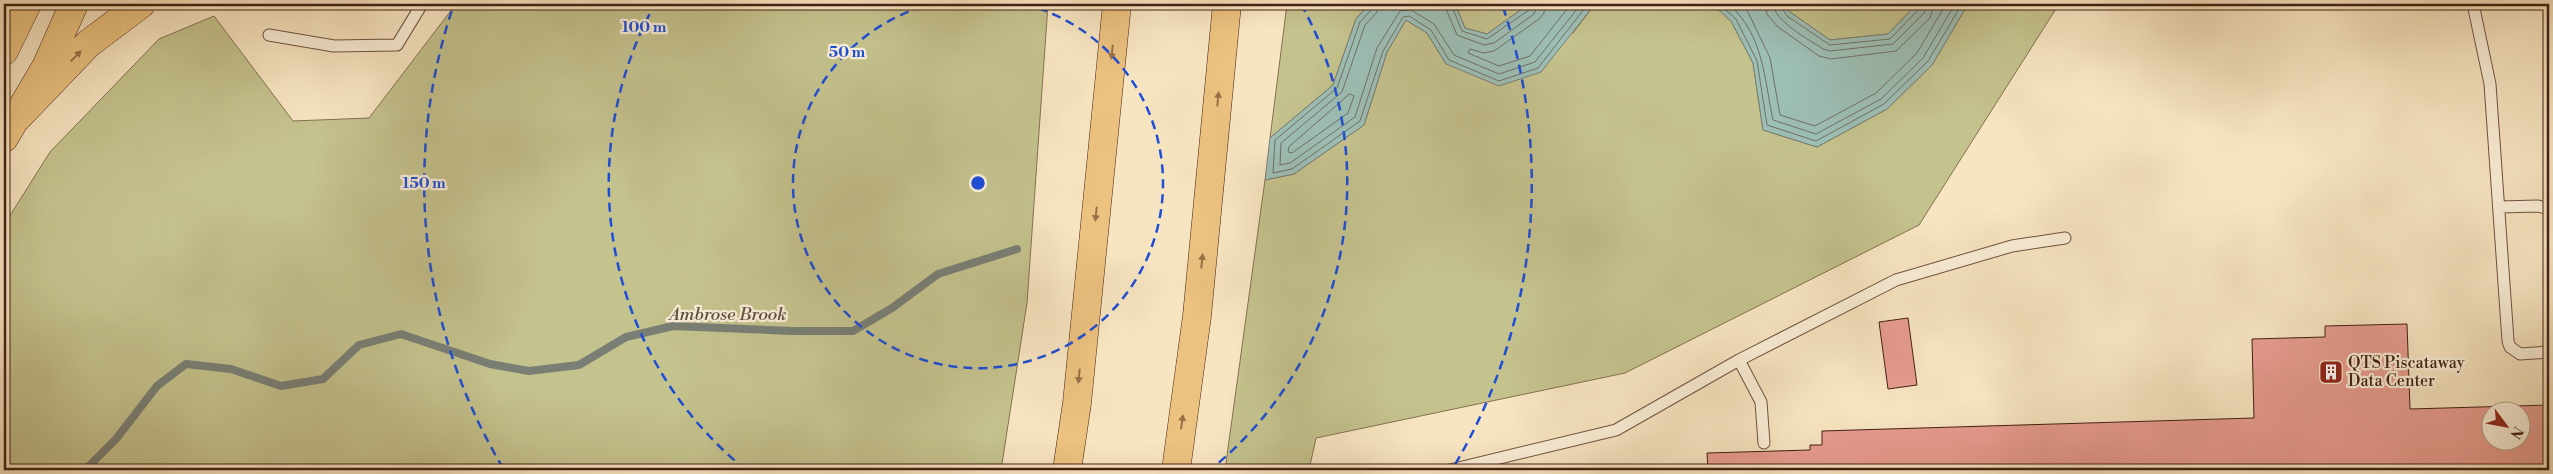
<svg xmlns="http://www.w3.org/2000/svg" width="2553" height="474" viewBox="0 0 2553 474" font-family="'Libre Bodoni',serif">
<style>
.green{fill:#c4c28d;stroke:#847150}
.water{fill:#9dbfb6;stroke:#797f75}
.lines{fill:none;stroke-linecap:round;stroke-linejoin:round}
.shore{stroke:#707065;stroke-width:1}
.stream{stroke:#797f75;stroke-width:8}
.building{fill:#e79c8f;stroke:#432014;fill-rule:evenodd}
.service-casing{stroke:#70513f;stroke-width:13}
.trunk-casing{stroke:#432014;stroke-width:29}
.motorway-casing{stroke:#432014;stroke-width:29}
.service{stroke:#faeed7;stroke-width:11}
.trunk{stroke:#ecc280;stroke-width:28}
.motorway{stroke:#ecc280;stroke-width:28}
.oneway{fill:#98714a}
.ring{fill:none;stroke:#1d4ed8;stroke-width:2.5;stroke-dasharray:9 6}
.labels{text-anchor:middle;dominant-baseline:central;stroke-width:4.5;stroke-linejoin:round;paint-order:stroke}
.poi-label{font-size:16px;fill:#432014;stroke:#faeed7;text-anchor:start}
.water-label{font-size:18px;font-style:italic;fill:#5e5045;stroke:#faeed7}
.centre{fill:#1d4ed8;stroke:#faeed7;stroke-width:2.5}
.ring-label{font-size:15px;text-anchor:middle;font-weight:bold;fill:#1d4ed8;stroke:#faeed7;stroke-width:4.5;stroke-linejoin:round;paint-order:stroke}
</style>
<rect width="100%" height="100%" fill="#f7e5c1"/>
<filter id="stains"><feTurbulence type="fractalNoise" baseFrequency=".004" numOctaves="4"/><feColorMatrix values="0 0 0 0 .2 0 0 0 0 .09 0 0 0 0 .02 0 0 0 .5 -.17"/></filter>
<radialGradient id="worn" r=".72"><stop offset=".6" stop-color="#630" stop-opacity="0"/><stop offset="1" stop-color="#630" stop-opacity=".3"/></radialGradient>
<path class="green" d="M 456,4 L 1048,4 L 1027,303 L 1001,470 L 4,470 L 4,225 L 50,152 L 159,39 L 214,16 L 293,121 L 369,118 Z
M 1287,4 L 1369,4 L 1356,19 L 1333,85 L 1270,138 Z
M 1455,4 L 1529,4 L 1487,34 L 1465,28 Z
M 1595,4 L 1712,4 L 1731,21 L 1753,63 L 1763,130 L 1817,147 L 1887,109 L 1932,65 L 1968,4 L 2059,4 L 1919,225 L 1625,373 L 1316,438 L 1309,470 L 1225,470 L 1265,180 L 1294,174 L 1364,125 L 1387,52 L 1406,20 L 1427,33 L 1446,64 L 1573,33 Z
M 1782,4 L 1917,4 L 1888,34 L 1830,40 L 1790,12 Z"/>
<path class="water" d="M 1369,4 L 1455,4 L 1465,28 L 1487,34 L 1529,4 L 1595,4 L 1541,72 L 1499,86 L 1446,64 L 1427,33 L 1406,20 L 1387,52 L 1364,125 L 1294,174 L 1265,180 L 1270,138 L 1333,85 L 1356,19 Z
M 1712,4 L 1782,4 L 1790,12 L 1830,40 L 1888,34 L 1917,4 L 1968,4 L 1932,65 L 1887,109 L 1817,147 L 1763,130 L 1753,63 L 1731,21 Z"/>
<g class="lines">
<path class="shore" d="M 1373,4 L 1372,9 L 1360,22 L 1337,88 L 1275,140 L 1273,173 L 1292,169 L 1360,121 L 1383,51 L 1403,17 L 1409,16 L 1431,30 L 1449,60 L 1499,81 L 1538,68 L 1588,4
M 1379,4 L 1377,12 L 1365,25 L 1342,92 L 1281,143 L 1280,165 L 1290,163 L 1355,117 L 1377,48 L 1400,11 L 1411,10 L 1434,24 L 1454,55 L 1499,74 L 1535,62 L 1581,4
M 1444,4 L 1457,35 L 1484,45 L 1494,43 L 1534,14 L 1538,4
M 1451,4 L 1462,31 L 1487,39 L 1529,10 L 1531,4
M 1545,4 L 1544,13 L 1539,19 L 1494,51 L 1484,53 L 1470,49 L 1468,53 L 1499,66 L 1530,56 L 1571,4
M 1719,4 L 1736,19 L 1757,61 L 1767,125 L 1816,141 L 1884,104 L 1928,61 L 1962,4
M 1729,4 C 1764,36 1764,78 1773,120 L 1816,134 L 1881,99 L 1923,58 L 1955,4
M 1740,4 L 1748,12 L 1770,58 L 1780,115 L 1815,126 L 1876,93 L 1917,53 L 1946,4
M 1765,4 L 1767,14 L 1778,27 L 1819,56 L 1831,59 L 1896,51 L 1930,18 L 1934,4
M 1773,4 C 1774,21 1810,40 1823,49 L 1830,51 L 1893,44 L 1924,13 L 1927,4
M 1779,4 L 1787,16 L 1830,45 L 1890,39 L 1919,9 L 1921,4
M 1350,94 L 1354,96 L 1348,113 L 1292,153 L 1288,152 L 1289,147 Z"/>
<path class="stream" d="M 77,470 L 85,470 L 116,439 L 157,386 L 186,364 L 231,369 L 281,386 L 323,379 L 359,345 L 401,334 L 490,364 L 529,371 L 579,365 L 626,337 L 673,326 L 792,331 L 853,331 L 892,308 L 938,274 L 1017,249"/>
</g>
<path class="building" d="M 1908,318 L 1917,385 L 1888,389 L 1879,322 Z
M 2407,324 L 2410,409 L 2549,405 L 2549,470 L 1708,470 L 1707,453 L 1810,450 L 1810,445 L 1822,445 L 1822,431 L 2254,418 L 2252,339 L 2325,337 L 2325,326 ZM 2490,412 L 2520,412 L 2520,442 L 2490,442 Z"/>
<g class="lines">
<g class="service-casing">
<path id="service" d="M 2473,4 L 2490,84 L 2508,341 L 2510,347 L 2520,354 L 2549,352
M 269,35 L 334,46 L 397,45 L 422,4
M 2499,207 L 2538,206 L 2549,209
M 1739,360 L 1761,402 L 1764,443
M 1450,470 L 1616,430 L 1739,360 L 1896,280 L 2012,246 L 2065,238"/>
</g>
<g class="trunk-casing">
<path id="trunk" d="M 4,51 L 27,4
M 18,117 L 88,44 L 141,4
M 4,138 L 46,67 L 74,4"/>
</g>
<g class="motorway-casing">
<path id="motorway" d="M 1067,470 L 1077,403 L 1117,4
M 1176,470 L 1197,316 L 1227,4"/>
</g>
<use href="#service" class="service"/>
<use href="#trunk" class="trunk"/>
<use href="#motorway" class="motorway"/>
</g>
<defs><path id="oneway-solid" d="M-6-.8H1V-3.2L6.5 0L1 3.2V.8H-6Z" transform="scale(1.25)"/></defs>
<g class="oneway">
<use href="#oneway-solid" transform="translate(1112 52) rotate(96)"/>
<use href="#oneway-solid" transform="translate(76 56) rotate(-46)"/>
<use href="#oneway-solid" transform="translate(1218 99) rotate(-84)"/>
<use href="#oneway-solid" transform="translate(1096 214) rotate(96)"/>
<use href="#oneway-solid" transform="translate(1202 261) rotate(-84)"/>
<use href="#oneway-solid" transform="translate(1079 376) rotate(96)"/>
<use href="#oneway-solid" transform="translate(1182 422) rotate(-82)"/>
</g>
<g class="ring">
<path d="M1024 4A185 185 0 1 1 932 4"/>
<path d="M746 470A369 369 0 0 1 655 4M1301 4A369 369 0 0 1 1210 470"/>
<path d="M503 468A554 554 0 0 1 453 7M1503 7A554 554 0 0 1 1453 468"/>
</g>
<defs>
<g id="building-square" transform="scale(1.25)"><rect x="-9" y="-9" width="18" height="18" rx="4" fill="#8f2418" stroke="#faeed7"/><path d="M-4-6H4V6H1V3H-1V6H-4ZM-2.5-4.3h1.7v1.8h-1.7ZM.8-4.3h1.7v1.8H.8ZM-2.5-1h1.7V.8h-1.7ZM.8-1h1.7V.8H.8Z" fill="#fff"/></g>
</defs>
<g fill-rule="evenodd">
<use href="#building-square" x="2331" y="372"/>
</g>
<g class="labels">
<g class="poi-label">
<text x="2348" y="363">QTS Piscataway<tspan x="2348" dy="18">Data Center</tspan></text>
</g>
<g class="water-label">
<text x="728" y="314">Ambrose Brook</text>
</g>
</g>
<circle cx="978" cy="183" r="8" class="centre"/>
<g class="ring-label">
<text x="644" y="32">100 m</text>
<text x="847" y="57">50 m</text>
<text x="424" y="188">150 m</text>
</g>
<rect width="2553" height="474" fill="none" stroke="#f7e5c1" stroke-width="20"/>
<rect x="5" y="5" width="2543" height="464" fill="none" stroke="#432014" stroke-width="2.5"/>
<rect x="10" y="10" width="2533" height="454" fill="none" stroke="#432014"/>
<g transform="translate(2506 426) rotate(122)"><circle r="24" fill="#faeed7" stroke="#b19c89"/>
<path d="M0-4L9 19L0 12L-9 19Z" fill="#8f2418"/>
<text y="-8" font-size="14" font-weight="bold" text-anchor="middle" fill="#432014">N</text>
</g>
<rect width="100%" height="100%" filter="url(#stains)"/>
<rect width="100%" height="100%" fill="url(#worn)"/>
</svg>
